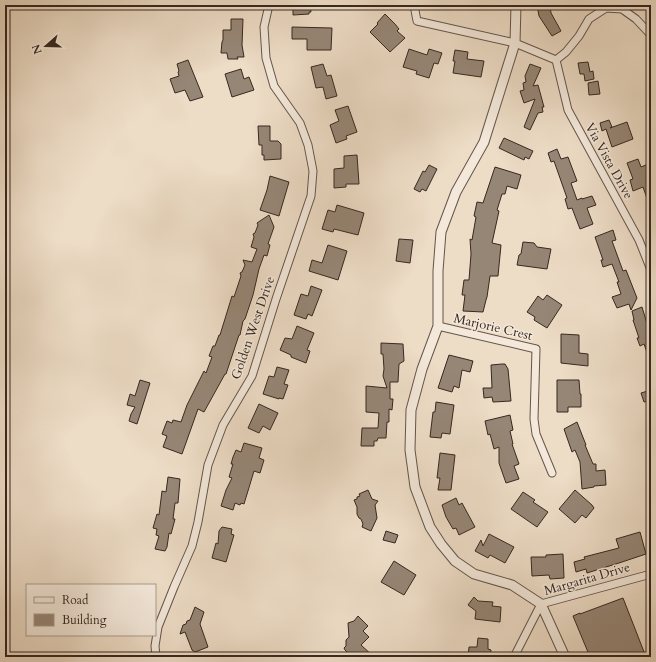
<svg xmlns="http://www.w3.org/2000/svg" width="656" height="662" viewBox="0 0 656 662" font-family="Cardo,serif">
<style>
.building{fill:#968676;stroke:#372820}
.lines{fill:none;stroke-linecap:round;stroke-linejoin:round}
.minor-casing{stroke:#64554a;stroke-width:9}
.tertiary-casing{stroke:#64554a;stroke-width:11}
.minor{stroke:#f3e8da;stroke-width:7}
.tertiary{stroke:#f3e8da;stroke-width:9}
.labels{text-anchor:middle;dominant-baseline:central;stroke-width:3;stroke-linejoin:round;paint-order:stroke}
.street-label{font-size:13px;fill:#372820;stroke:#f3e8da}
</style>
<rect width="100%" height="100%" fill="#eddcc6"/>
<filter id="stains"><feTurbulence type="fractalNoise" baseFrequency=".005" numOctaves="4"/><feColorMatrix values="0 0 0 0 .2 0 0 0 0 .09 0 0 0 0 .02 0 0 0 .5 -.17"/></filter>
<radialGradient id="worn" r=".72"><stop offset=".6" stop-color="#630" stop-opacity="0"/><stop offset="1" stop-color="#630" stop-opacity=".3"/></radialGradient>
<path class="building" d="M 293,5 L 310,5 L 311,12 L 309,12 L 309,14 L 293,15 Z
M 537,5 L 550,5 L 551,13 L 561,31 L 552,36 L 539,16 Z
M 385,14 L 395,24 L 399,29 L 397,31 L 405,38 L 390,52 L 370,32 L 378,24 L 377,23 Z
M 231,19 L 243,19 L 242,45 L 244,57 L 237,57 L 238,59 L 228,59 L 227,53 L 221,53 L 222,42 L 223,40 L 223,30 L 231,30 Z
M 292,27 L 332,28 L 331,50 L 307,50 L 307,39 L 292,39 Z
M 409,49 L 427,55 L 429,49 L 442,53 L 438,64 L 434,63 L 429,78 L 416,74 L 417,71 L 403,67 Z
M 455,50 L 468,52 L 467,59 L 484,61 L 481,77 L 453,73 L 455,61 L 453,61 Z
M 188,60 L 203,97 L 190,101 L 185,90 L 175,93 L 170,79 L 179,76 L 178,72 L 179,71 L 177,64 Z
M 588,62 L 590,72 L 593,71 L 594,79 L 585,81 L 584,74 L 580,74 L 578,63 Z
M 323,64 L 327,76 L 331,75 L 337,96 L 326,99 L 323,87 L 316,88 L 311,67 Z
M 530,64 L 541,68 L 533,86 L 538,85 L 544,107 L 542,107 L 543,112 L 538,113 L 530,130 L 524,127 L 535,99 L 524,103 L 520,91 L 524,90 L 523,83 L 526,82 L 525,76 Z
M 241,69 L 244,79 L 249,77 L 254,90 L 232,97 L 225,74 Z
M 598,81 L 600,94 L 589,95 L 588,83 Z
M 348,106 L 357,132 L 346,136 L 347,139 L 336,143 L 330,125 L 339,121 L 335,110 Z
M 609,120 L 612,127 L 610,128 L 627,122 L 633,139 L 612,147 L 606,129 L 602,131 L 600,123 Z
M 258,126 L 270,126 L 270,141 L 278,141 L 281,144 L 281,159 L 264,160 L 264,155 L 262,155 L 262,145 L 259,145 Z
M 504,138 L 533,151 L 529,159 L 525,157 L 524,160 L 499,148 Z
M 557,149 L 561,159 L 568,157 L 577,181 L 571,183 L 577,200 L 582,198 L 582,199 L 592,196 L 596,205 L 587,208 L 593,224 L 580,229 L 572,208 L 568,209 L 565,199 L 567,198 L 554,161 L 551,162 L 548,153 Z
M 357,155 L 359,184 L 346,184 L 346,187 L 334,188 L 334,169 L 344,168 L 344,156 Z
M 638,159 L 641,167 L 651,163 L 651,207 L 650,207 L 643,187 L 633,191 L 630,180 L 633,179 L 627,163 Z
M 429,165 L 437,169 L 426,191 L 422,189 L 420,192 L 414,189 L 423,171 L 425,172 Z
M 495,167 L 521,175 L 517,189 L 507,186 L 505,194 L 502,194 L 497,210 L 499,211 L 492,243 L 501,245 L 498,276 L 490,276 L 487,297 L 486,300 L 483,312 L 463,311 L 465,295 L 462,295 L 464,280 L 469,280 L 471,254 L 470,239 L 472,240 L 476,217 L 474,216 L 477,202 L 483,203 Z
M 270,176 L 289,182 L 279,216 L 260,210 L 267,190 Z
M 337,205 L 364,213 L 358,235 L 334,229 L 333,232 L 322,229 L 328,210 L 335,212 Z
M 269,215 L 274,227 L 268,244 L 270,245 L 267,256 L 264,255 L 259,269 L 253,295 L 245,319 L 243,321 L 240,335 L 239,335 L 226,374 L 225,374 L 204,412 L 198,409 L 182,454 L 163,447 L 167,436 L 162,434 L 167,421 L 172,423 L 173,420 L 181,422 L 187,405 L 204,371 L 206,373 L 212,357 L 209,356 L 213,346 L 215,346 L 219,335 L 220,335 L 232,296 L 234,297 L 241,276 L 240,273 L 242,272 L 245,265 L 243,260 L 252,262 L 257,249 L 251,247 L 254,237 L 253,234 L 255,233 L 258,225 L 257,223 Z
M 613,230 L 616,240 L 612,241 L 623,271 L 626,270 L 637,298 L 631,310 L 629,304 L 617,308 L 612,297 L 621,294 L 617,282 L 619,282 L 612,264 L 603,267 L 601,260 L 603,260 L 595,237 Z
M 399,239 L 413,240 L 410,263 L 396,261 Z
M 523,242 L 534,243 L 537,247 L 551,249 L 547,269 L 517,265 L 519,255 L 521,254 Z
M 328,245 L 347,251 L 338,280 L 309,271 L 312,260 L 322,263 Z
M 311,286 L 322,290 L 312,316 L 308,314 L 306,319 L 294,315 L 301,294 L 308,296 Z
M 547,295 L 562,305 L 547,328 L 534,320 L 535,317 L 527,312 L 538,296 L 543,300 Z
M 642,307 L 651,337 L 651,361 L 650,361 L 644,344 L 640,346 L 637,338 L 639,338 L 633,320 L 634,320 L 632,311 Z
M 297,326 L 314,333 L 307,350 L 310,351 L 306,363 L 291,357 L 291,355 L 280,350 L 285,338 L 292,339 Z
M 561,334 L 579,335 L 579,353 L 588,354 L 588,366 L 561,363 Z
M 381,343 L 403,344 L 404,361 L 399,364 L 398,382 L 390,382 L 390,399 L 393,399 L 392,410 L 389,409 L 389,422 L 387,422 L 386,438 L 378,438 L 377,441 L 374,441 L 374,446 L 361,446 L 362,428 L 378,428 L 379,413 L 366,412 L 366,386 L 387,388 L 383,376 L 384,369 L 383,354 L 381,354 Z
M 449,355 L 473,361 L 470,372 L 462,370 L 459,388 L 454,386 L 452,392 L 438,388 Z
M 502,364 L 505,364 L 508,369 L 511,401 L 493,402 L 492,397 L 484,398 L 483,388 L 492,388 L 491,365 Z
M 277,367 L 289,370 L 284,384 L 288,385 L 283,399 L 279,398 L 279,399 L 263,394 L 269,376 L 274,377 Z
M 140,380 L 150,383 L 137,424 L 129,421 L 131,414 L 135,407 L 127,405 L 130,394 L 135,396 Z
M 557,380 L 579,380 L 580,394 L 581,394 L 581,407 L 568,407 L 568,412 L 557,412 Z
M 651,390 L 651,400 L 644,402 L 641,393 Z
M 436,402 L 454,405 L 450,434 L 442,433 L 441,438 L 430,437 L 433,412 L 435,412 Z
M 259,404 L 278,413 L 270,430 L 263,426 L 259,433 L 248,428 Z
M 510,415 L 513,430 L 510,431 L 513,444 L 512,444 L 519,464 L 514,466 L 519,479 L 506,483 L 499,463 L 499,447 L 494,449 L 490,434 L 488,435 L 485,421 Z
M 577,422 L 586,445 L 585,445 L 593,464 L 596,464 L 596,471 L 605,470 L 606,485 L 594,486 L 594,487 L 582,489 L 580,462 L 575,450 L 572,452 L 564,429 Z
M 244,443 L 262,448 L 259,458 L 264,460 L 260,473 L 254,471 L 244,504 L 241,503 L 240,505 L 235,503 L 233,510 L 221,506 L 226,490 L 232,478 L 229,477 L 233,464 L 231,464 L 233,457 L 236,450 L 241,452 Z
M 440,453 L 455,455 L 451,490 L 438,490 L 440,478 L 437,478 Z
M 168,477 L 180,479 L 178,503 L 175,503 L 173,519 L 175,519 L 171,534 L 169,533 L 167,547 L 165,551 L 155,549 L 159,536 L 156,535 L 157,529 L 153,528 L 157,514 L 159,515 L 162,491 L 166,492 Z
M 368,490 L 372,499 L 378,501 L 375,505 L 377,518 L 371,531 L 362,527 L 363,524 L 361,519 L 359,518 L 357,514 L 357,507 L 354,500 L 357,499 L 357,497 L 360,496 L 359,494 Z
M 575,490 L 592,505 L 594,508 L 586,518 L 582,515 L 575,523 L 559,509 Z
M 523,492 L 535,500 L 533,502 L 548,512 L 537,527 L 511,509 Z
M 456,498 L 459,505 L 462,503 L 475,527 L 459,535 L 456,528 L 453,529 L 446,517 L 442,505 Z
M 222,527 L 232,529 L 231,534 L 234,535 L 226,562 L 212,558 L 216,543 L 218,544 L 219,531 Z
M 386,531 L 398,535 L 395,543 L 383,540 Z
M 640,532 L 646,554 L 622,562 L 587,573 L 586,569 L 576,572 L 574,562 L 585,559 L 584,557 L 619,548 L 616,539 Z
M 489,534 L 514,547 L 505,563 L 490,555 L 488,558 L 475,551 L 481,540 L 483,546 Z
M 563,554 L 564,578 L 550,579 L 549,575 L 532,576 L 531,557 L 546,557 L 546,555 Z
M 394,561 L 416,575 L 404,595 L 381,582 Z
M 474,597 L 478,601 L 493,602 L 492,606 L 501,607 L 500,622 L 475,619 L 476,611 L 468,605 Z
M 623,598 L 646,657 L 590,657 L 573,616 L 580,613 L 580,614 Z
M 195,607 L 204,612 L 200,624 L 208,647 L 195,652 L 192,650 L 185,632 L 180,634 L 183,625 L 186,624 L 187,621 L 190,620 Z
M 358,616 L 368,626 L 363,631 L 369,637 L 361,645 L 374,657 L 352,657 L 345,650 L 344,648 L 346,646 L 346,640 L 349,637 L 348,623 L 354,621 Z
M 478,638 L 488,639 L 488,649 L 491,650 L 490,657 L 468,657 L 469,647 L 477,647 Z"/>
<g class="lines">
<g class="minor-casing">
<path id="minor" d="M 414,5 L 417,21 L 515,43 L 556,60 L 566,52 L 579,36 L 589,19 L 606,8 L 622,9 L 636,19 L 651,35
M 556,60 L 568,110 L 639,240 L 651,270
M 438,326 L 536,349 L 534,419 L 536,434 L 552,473
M 156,657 L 155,646 L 158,627 L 174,587 L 192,546 L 198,522 L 208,465 L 223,425 L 252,376 L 276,299 L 311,196 L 313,171 L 308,145 L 300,123 L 274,86 L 266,58 L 264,27 L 269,5
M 514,657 L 541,604 L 651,574"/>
</g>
<g class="tertiary-casing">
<path id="tertiary" d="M 516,5 L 515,43 L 484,142 L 456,192 L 441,232 L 438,271 L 438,326 L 422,369 L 411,410 L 410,450 L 415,487 L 430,527 L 441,544 L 455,561 L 474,574 L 512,585 L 541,604 L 565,657"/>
</g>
<use href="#minor" class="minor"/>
<use href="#tertiary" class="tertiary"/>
</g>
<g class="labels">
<g class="street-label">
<text transform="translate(609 161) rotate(61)">Via Vista Drive</text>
<text transform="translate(493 327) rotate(13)">Marjorie Crest</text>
<text transform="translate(253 328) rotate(-71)">Golden West Drive</text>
<text transform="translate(587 579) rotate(-16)">Margarita Drive</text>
</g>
</g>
<rect width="656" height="662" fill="none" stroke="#eddcc6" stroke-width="20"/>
<rect x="6" y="6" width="644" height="650" fill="none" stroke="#372820" stroke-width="2"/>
<rect x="10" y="10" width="636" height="642" fill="none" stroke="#372820"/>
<rect x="26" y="584" width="130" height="52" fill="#f3e8da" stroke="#a89b90"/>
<rect x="34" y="597" width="20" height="6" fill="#f3e8da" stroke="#a89b90"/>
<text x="62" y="604" font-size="12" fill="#372820">Road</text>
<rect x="34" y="614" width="20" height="12" fill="#968676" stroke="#a89b90"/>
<text x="62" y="624" font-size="12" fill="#372820">Building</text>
<g transform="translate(46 46) rotate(250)" stroke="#f3e8da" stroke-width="3" paint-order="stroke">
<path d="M0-3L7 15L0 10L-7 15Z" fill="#372820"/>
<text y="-6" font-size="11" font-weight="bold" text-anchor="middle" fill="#372820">N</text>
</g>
<rect width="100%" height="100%" filter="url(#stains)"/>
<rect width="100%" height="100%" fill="url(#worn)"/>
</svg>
